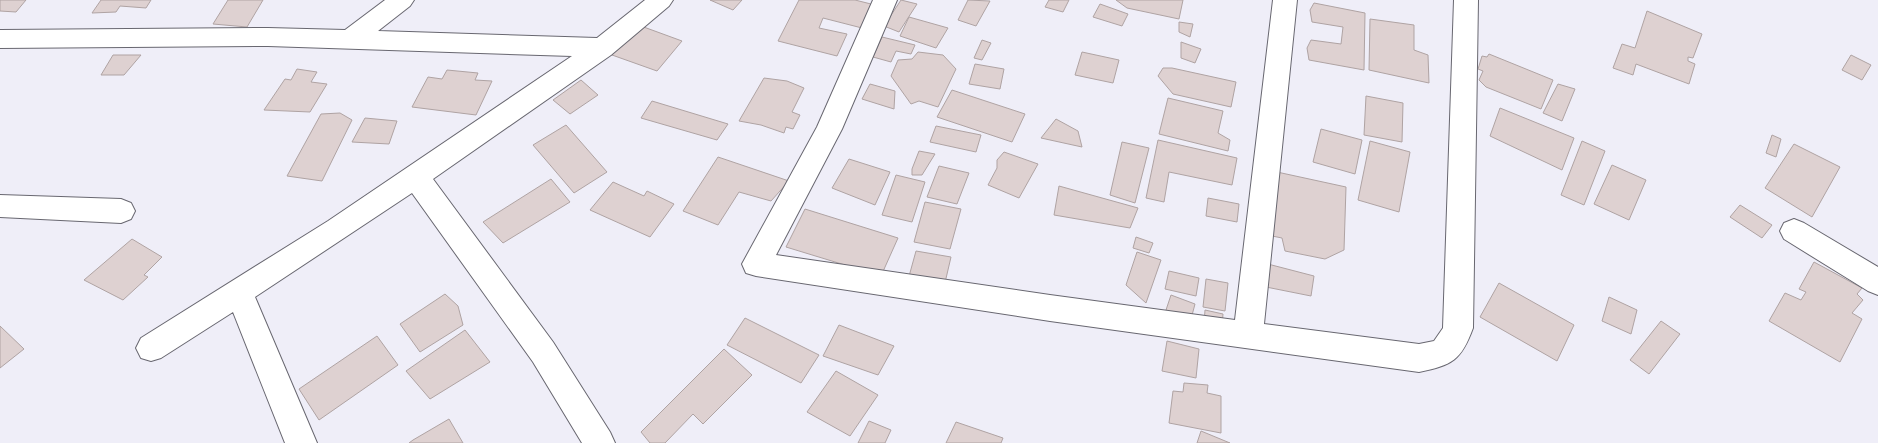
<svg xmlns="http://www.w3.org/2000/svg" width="1878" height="443" viewBox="0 0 1878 443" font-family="'Fira Sans',sans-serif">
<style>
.building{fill:#ded1d1;stroke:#afa3a3}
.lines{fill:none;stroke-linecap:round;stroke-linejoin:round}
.street-casing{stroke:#686770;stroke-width:2}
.street{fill:#fff;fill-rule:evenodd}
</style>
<rect width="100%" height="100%" fill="#efeef8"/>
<path class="building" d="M 0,0 L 26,0 L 16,12 L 0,11 Z
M 101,0 L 151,0 L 146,8 L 120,6 L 116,12 L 92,13 Z
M 228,0 L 263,0 L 247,27 L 213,24 Z
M 710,0 L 742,0 L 733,10 Z
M 799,0 L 855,0 L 875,5 L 862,28 L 823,18 L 819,28 L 847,34 L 837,56 L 778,41 Z
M 901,0 L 917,4 L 899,32 L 884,26 Z
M 968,0 L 990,1 L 976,26 L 958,20 Z
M 1049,0 L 1069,0 L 1063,12 L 1045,7 Z
M 1116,0 L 1183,0 L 1179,19 L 1127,8 Z
M 1314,3 L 1365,13 L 1364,70 L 1309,60 L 1307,48 L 1311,40 L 1341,44 L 1343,27 L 1312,22 L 1310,10 Z
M 1100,4 L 1128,14 L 1122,26 L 1093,17 Z
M 1647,11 L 1702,34 L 1693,58 L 1688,57 L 1688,61 L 1695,64 L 1689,84 L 1636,64 L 1633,75 L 1613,68 L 1622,44 L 1635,48 Z
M 909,17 L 948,28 L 936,48 L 900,36 Z
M 1370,19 L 1414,25 L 1414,50 L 1428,55 L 1429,83 L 1369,70 Z
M 1179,22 L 1193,24 L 1190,37 L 1179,32 Z
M 641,26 L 682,41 L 657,71 L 612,55 Z
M 882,37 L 915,45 L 911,54 L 896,51 L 891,62 L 873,57 Z
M 982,40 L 991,43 L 982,60 L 974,58 Z
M 1181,42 L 1201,49 L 1195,63 L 1181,58 Z
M 918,52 L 943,55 L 956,69 L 938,107 L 919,101 L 911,104 L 891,76 L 898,60 L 912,59 Z
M 1082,52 L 1119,60 L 1113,83 L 1075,75 Z
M 1489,54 L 1553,80 L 1541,109 L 1486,87 L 1479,80 L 1483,71 L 1478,69 L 1482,56 L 1487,57 Z
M 113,55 L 141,55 L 124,75 L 101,75 Z
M 1851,55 L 1871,65 L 1862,80 L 1842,70 Z
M 975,64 L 1004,69 L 1000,89 L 969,84 Z
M 1163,68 L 1172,68 L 1236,82 L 1231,107 L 1173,94 L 1158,76 Z
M 297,69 L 317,72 L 311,82 L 327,84 L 310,112 L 264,110 L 285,79 L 291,80 Z
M 447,70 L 478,73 L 475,80 L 492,81 L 476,115 L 412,107 L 428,77 L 442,79 Z
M 764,78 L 787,81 L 804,88 L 792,112 L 800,115 L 793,129 L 786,127 L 784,133 L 761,125 L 739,121 Z
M 581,80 L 598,95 L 570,114 L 553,100 Z
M 870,84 L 895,91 L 894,109 L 862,99 Z
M 1558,84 L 1575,89 L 1562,121 L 1543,113 Z
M 952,90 L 1025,114 L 1012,142 L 937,117 Z
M 1366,96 L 1403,103 L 1402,142 L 1364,135 Z
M 1168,98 L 1223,111 L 1218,133 L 1230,140 L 1228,151 L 1159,134 Z
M 652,101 L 728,124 L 717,140 L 641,118 Z
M 1500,108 L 1574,138 L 1562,170 L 1490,136 Z
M 340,113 L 352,120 L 322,181 L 287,176 L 321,114 Z
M 365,118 L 397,121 L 389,144 L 352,142 Z
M 1056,119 L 1078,131 L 1082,147 L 1041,138 Z
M 566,125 L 607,172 L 574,193 L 533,145 Z
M 936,126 L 981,135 L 976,152 L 930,142 Z
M 1321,129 L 1362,140 L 1355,174 L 1313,162 Z
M 1772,135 L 1781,139 L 1776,157 L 1766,153 Z
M 1158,140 L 1237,158 L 1232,185 L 1169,172 L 1164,202 L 1146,198 Z
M 1370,141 L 1410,152 L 1399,212 L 1358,200 Z
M 1582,141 L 1605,151 L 1584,205 L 1561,195 Z
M 1122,142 L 1149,148 L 1135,203 L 1110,195 Z
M 1794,144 L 1840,167 L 1812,217 L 1765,188 Z
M 919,151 L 935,154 L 922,175 L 912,175 L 912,169 Z
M 1004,152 L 1038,164 L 1019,198 L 988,185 L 997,168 L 997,160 Z
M 718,157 L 789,181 L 771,201 L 739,192 L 718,225 L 683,211 Z
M 849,159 L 890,172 L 875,205 L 832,188 Z
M 1612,165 L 1646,180 L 1629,220 L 1594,204 Z
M 939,166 L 969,173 L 957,204 L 927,197 Z
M 1277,172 L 1346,187 L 1344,250 L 1325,259 L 1285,251 L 1282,238 L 1267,235 Z
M 896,175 L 925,182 L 912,222 L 882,215 Z
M 551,179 L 570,202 L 503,243 L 483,222 Z
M 613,182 L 644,196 L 647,191 L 674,204 L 650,237 L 590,210 Z
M 1059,186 L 1138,208 L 1130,228 L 1054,215 Z
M 1208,198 L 1239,204 L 1237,222 L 1206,216 Z
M 925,202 L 961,209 L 950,249 L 914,242 Z
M 1740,205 L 1772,225 L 1762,238 L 1730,217 Z
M 805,209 L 898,238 L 881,276 L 786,247 Z
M 1136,237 L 1153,243 L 1149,253 L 1133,248 Z
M 132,239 L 162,257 L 144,275 L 148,277 L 123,300 L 84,280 Z
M 916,251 L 951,257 L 944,287 L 908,280 Z
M 1137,252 L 1161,260 L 1146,303 L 1126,285 Z
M 1814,262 L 1862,288 L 1857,294 L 1863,300 L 1852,313 L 1862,319 L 1840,362 L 1769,321 L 1785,293 L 1801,300 L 1806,292 L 1799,289 Z
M 1264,263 L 1314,276 L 1311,296 L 1266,287 Z
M 1169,271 L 1199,278 L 1196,296 L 1165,289 Z
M 1206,279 L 1228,283 L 1225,311 L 1203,307 Z
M 1499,283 L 1574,325 L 1557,361 L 1480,317 Z
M 445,294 L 458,306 L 463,325 L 420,352 L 400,324 Z
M 1171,295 L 1195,304 L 1191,319 L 1166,310 Z
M 1609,297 L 1637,310 L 1631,334 L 1602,321 Z
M 1205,310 L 1223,314 L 1222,327 L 1204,324 Z
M 745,318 L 819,355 L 801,383 L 727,345 Z
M 1661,321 L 1680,334 L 1649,374 L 1630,360 Z
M 839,325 L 894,346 L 878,375 L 823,356 Z
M 0,326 L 24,349 L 0,368 Z
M 465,330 L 490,362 L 430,399 L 406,371 Z
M 377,336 L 398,365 L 319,420 L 299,389 Z
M 1167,341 L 1199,349 L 1196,378 L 1162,371 Z
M 724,349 L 752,375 L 703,424 L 693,414 L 665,443 L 650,443 L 641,432 Z
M 836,371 L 878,395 L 850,436 L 807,412 Z
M 1184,383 L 1208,385 L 1207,393 L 1221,396 L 1221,433 L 1169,423 L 1173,391 L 1183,392 Z
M 449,419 L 463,443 L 409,443 L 413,440 Z
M 869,421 L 891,430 L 885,443 L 858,443 Z
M 956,422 L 1003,438 L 1001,443 L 946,443 Z
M 1201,431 L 1230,443 L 1197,443 Z"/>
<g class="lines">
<g class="street-casing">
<path id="street" d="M 385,0 L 414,0 L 410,6 L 378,31 L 597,38 L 645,0 L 673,0 L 669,6 L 611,55 L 433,179 L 553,342 L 610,432 L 615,443 L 582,443 L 533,362 L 412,193 L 255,297 L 317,443 L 285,443 L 233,312 L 161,358 L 151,361 L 141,358 L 136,348 L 141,338 L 328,221 L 572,56 L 268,46 L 0,48 L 0,30 L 268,28 L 345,30 Z
M 873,0 L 897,0 L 842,129 L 776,255 L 1050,295 L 1235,320 L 1273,0 L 1297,0 L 1264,324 L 1419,344 L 1434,341 L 1443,328 L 1454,0 L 1478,0 L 1473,328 C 1461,361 1452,365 1419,372 L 1050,321 L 756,276 L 746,273 L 742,264 L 817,127 Z
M 0,195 L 121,199 L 131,203 L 135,211 L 131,219 L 121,223 L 0,217 Z
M 1794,219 L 1804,223 L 1878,267 L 1878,295 L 1868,291 L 1784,239 L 1780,231 L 1784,223 Z"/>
</g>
<use href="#street" class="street"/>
</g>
</svg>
